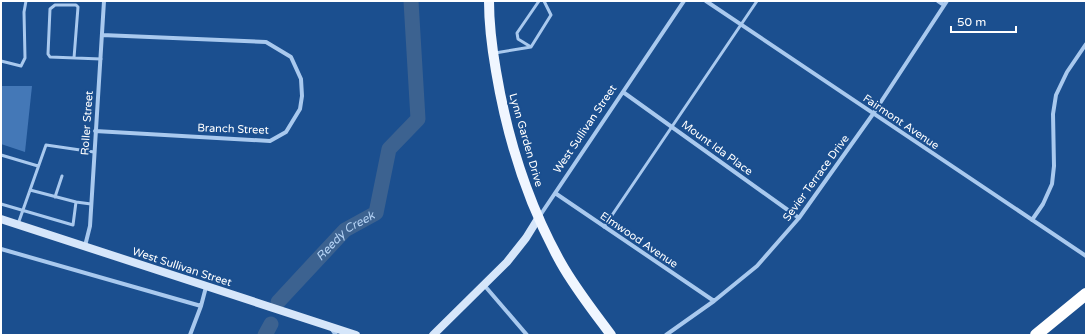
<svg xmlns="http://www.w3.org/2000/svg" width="1087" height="336" viewBox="0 0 1087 336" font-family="'Varela Round',sans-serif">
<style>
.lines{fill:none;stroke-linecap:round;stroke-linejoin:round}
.river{stroke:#3c6290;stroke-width:15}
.building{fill:#4478b7}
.lane{stroke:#a9c9ee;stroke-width:3}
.street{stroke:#a9c9ee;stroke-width:4}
.secondary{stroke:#d6e6fa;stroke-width:8}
.primary{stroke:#f0f6ff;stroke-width:10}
.highway{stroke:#fff;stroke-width:12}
.labels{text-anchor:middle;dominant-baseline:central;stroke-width:4;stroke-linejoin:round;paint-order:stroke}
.street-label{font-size:11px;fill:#fff;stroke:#1b4f8f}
.water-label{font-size:12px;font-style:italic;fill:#b5d3f5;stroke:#1b4f8f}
</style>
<rect width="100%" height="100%" fill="#1b4f8f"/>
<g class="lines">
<g class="river">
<path id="s1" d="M 278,302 L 345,230 L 376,213 L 389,149 L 418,119 L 411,1"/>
<path d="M 265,335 L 271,324"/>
</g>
</g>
<path class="building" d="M 1,86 L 32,86 L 25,152 L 1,144 Z"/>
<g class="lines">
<path class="lane" d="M 531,47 L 518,39 L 517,33 L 539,1
M 495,53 L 531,47 L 551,15 L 544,1
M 74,58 L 78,7 L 76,5 L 55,5 L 50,9 L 48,54 L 50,57 L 101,59
M 1,61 L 21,66 L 25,58 L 24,12 L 26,1
M 1,155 L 38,166
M 55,197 L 62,176
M 76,202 L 91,204
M 1,204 L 73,225 L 76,202 L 30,190
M 18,224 L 46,145 L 94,152
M 604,227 L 757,1"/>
<path class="street" d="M 706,1 L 1086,256
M 938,1 L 944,5
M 623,92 L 799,218
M 95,131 L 270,141 L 286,132 L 300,109 L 302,96 L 301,79 L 291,57 L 266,42 L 102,35
M 555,193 L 714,301
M 539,217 L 684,1
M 1032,220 L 1043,204 L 1052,184 L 1054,166 L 1053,114 L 1056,95 L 1067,72 L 1086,44
M 85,246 L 90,226 L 104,1
M 1,249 L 201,306
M 484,285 L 527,335
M 331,328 L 336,335
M 190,335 L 201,306 L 206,287
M 666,335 L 714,301 L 757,266 L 799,218 L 873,114 L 947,1"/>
<path class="secondary" d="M 1,219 L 356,335
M 433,335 L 507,262 L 526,238 L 539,217"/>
<path class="primary" d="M 489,1 C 489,24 492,48 496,71 C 507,137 528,204 561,263 C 575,288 594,312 611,335"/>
<path class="highway" d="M 1036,335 L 1086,294"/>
</g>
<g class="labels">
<g class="street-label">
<text transform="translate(901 122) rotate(34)">Fairmont Avenue</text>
<text transform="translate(87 123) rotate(-86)">Roller Street</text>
<text transform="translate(233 129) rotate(2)">Branch Street</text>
<text transform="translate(585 129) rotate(-56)">West Sullivan Street</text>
<text transform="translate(526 140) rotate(74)">Lynn Garden Drive</text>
<text transform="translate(717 148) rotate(36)">Mount Ida Place</text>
<text transform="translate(816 178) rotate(-54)">Sevier Terrace Drive</text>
<text transform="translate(639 240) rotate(34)">Elmwood Avenue</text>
<text transform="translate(182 267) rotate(18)">West Sullivan Street</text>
</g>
<g class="water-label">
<text stroke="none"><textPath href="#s1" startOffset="95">Reedy Creek</textPath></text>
</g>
</g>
<rect width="1087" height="336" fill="none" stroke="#ffffff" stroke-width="4"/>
<path d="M951 26v6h65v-6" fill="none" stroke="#ffffff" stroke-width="2"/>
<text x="957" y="26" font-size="12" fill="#ffffff" stroke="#1b4f8f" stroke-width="3" paint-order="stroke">50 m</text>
</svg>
